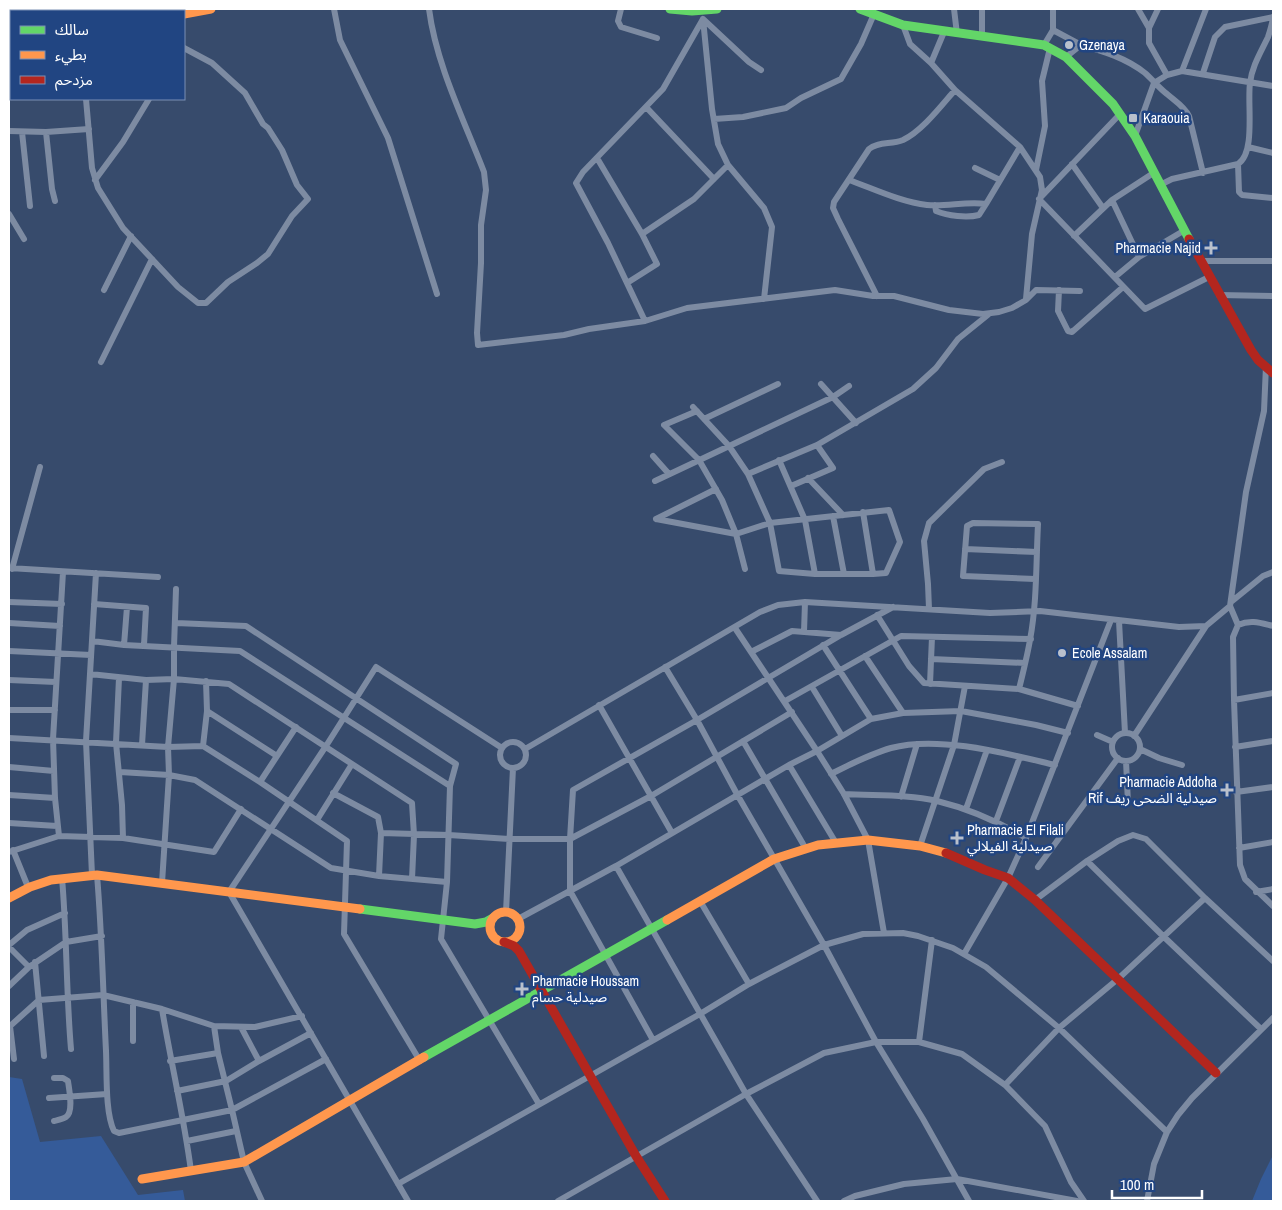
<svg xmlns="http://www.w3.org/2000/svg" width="1282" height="1210" viewBox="0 0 1282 1210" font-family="'Archivo Narrow','Noto Sans Arabic',sans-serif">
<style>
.green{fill:#355b99}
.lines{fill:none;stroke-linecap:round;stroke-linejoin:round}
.street{stroke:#7d8ba2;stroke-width:6}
.fast{stroke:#63d668;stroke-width:9}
.slow{stroke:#ff974d;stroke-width:9}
.jam{stroke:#b3261e;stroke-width:9}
.poi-dot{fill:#b9c0cc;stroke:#214582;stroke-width:2}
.labels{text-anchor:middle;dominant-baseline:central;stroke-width:5;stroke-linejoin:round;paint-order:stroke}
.poi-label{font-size:14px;fill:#fff;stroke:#214582;text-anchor:start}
</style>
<rect width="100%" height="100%" fill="#374b6c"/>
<path class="green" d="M 9,1077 L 22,1079 L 40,1142 L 101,1136 L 138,1195 L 183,1190 L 185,1201 L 9,1201 Z
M 1273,1155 L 1273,1201 L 1252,1201 L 1261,1179 Z"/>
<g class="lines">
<path class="street" d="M 121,9 L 125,11
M 334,9 L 340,40 L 388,138 L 437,294
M 429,9 C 436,64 464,120 484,172 L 486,190 L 481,225 L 481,263 L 477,333 L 478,345 L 564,335 L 589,329 L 645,321 L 687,308 L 835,290 L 873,296 L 894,296 L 949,310 L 983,314 L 999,312 L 1012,308 L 1026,300 L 1036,290 L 1080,291
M 621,9 L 618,21 L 621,27 L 657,38
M 954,9 L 957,34
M 982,9 L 982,35
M 1138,9 L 1149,28
M 1158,9 L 1149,28 L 1149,43 L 1167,75
M 24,11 L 25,9
M 175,11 L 176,9
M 703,19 L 712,109 L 718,144 L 728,165 L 764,208 L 772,227 L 764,299
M 903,25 L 910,44 L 931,63 L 955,90 L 1020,147 L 1040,177 L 1042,190 L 1032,234 L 1026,299
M 1053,30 L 1081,45
M 1044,45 L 1053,30 L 1053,9
M 1066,57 L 1081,45 C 1103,51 1126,58 1145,73 C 1152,79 1159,88 1167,94 C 1175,101 1184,106 1189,116 L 1203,173
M 931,63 L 944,32
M 1182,71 L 1206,9
M 1203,73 L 1215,37 L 1225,27 L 1273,17
M 86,99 L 92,168 L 98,188 L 123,228 L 164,272 L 178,287 L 198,303 L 206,303 L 228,282 L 257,263 L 268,254 L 292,216 L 308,199 L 297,185 L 282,150 L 268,128 L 263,124 L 245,93 L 212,63 L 184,48
M 646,107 L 714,179
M 714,119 L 743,117 L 786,108 L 801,98 L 841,79 L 861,44 L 874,14
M 9,131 L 46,132 L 89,129
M 22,132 L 30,206
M 46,132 L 52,189 L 55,201
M 1135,136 L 1154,83 L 1167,75 L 1182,71 L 1273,86
M 1248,147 L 1273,153
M 597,158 L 642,234 L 657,264 L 627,283
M 1072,164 L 1103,208
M 1238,164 L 1239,192 L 1242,195 L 1273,198
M 975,168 L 1000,180
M 1036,170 L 1045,126 L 1042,81 L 1050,48
M 95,180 L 123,142 L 149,99
M 849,180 C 874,189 901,202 927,205 C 947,207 966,201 986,204 L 1020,147
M 1162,184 L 1172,179 L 1238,164 C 1256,153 1247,103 1250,83 C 1252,66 1261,52 1268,37 C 1270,31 1272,24 1273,18
M 1040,198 L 1120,114
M 1039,199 L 1145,309 L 1209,277
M 1112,200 L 1139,257
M 935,205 L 936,211 C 948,216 967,218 979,215 L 986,204
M 9,214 L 24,239
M 642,234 L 694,199 L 728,165
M 1074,236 L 1112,200 L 1155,172
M 1201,261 L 1273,261
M 1115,277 L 1139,257 L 1185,230
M 104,290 L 131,236
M 1059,290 L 1058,311 L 1068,331 L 1072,332 L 1123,287
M 1219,295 L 1273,296
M 877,296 L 838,219 L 833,208 L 834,202 L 869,149 C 879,141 891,145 903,140 C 922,131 941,106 955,90
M 645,321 L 608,243 L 576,183 L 583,172 L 663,89 L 703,19 L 749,62 L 761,70
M 101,362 L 152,259
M 821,384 L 856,423
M 693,407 L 729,446 L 748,474 L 770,523 L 779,571 L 815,574 L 873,574 L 863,512
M 697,411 L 664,425 L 699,460 L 722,500 L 736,534 L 745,569
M 704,419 L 778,384
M 653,456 L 669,474
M 779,460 L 805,520 L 815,574
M 748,474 L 817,445 L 913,389 L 936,368 L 958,339 L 989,314
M 808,478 L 843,515
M 655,481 L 833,397 L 849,386
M 791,486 L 833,468 L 817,445
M 833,516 L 844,574
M 656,519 L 736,534 L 770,523 L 889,510 L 900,542 L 886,573 L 873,574
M 656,519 L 716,489
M 965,549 L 1037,552
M 9,568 L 158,577
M 12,569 L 40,467
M 9,602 L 62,604
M 1231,602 L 1263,576 L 1273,572
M 94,604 L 146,608 L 144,645
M 1230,606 L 1238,625 C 1251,619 1261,623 1273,626
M 929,609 L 928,584 L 924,541 L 929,523 L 984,469 L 1002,462
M 877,615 L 909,666 L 924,683 L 1019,689 L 1078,706
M 1119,621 L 1125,733
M 9,623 L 60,626
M 176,623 L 246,626 L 456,764 L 450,786
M 1238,625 L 1233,637 L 1234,700 L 1240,865 L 1245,879 L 1273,906
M 735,628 L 817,751 L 844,794 L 868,840 L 884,933
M 804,632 L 805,602
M 92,641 L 124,645 L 240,651 L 450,786 L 447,882 L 441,939 L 539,1104
M 124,645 L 127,607
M 823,645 L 871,719
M 9,651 L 91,655
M 751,652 L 792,631 L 841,635
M 931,659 L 1025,663
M 665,667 L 697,720 L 738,796 L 824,945 L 876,1042 L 923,1119 L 969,1201
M 90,674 L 146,680 L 174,679 L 229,684 L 412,803 L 414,835 L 412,879
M 9,680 L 56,682
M 930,684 L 932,637
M 812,687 L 842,736
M 1019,689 C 1023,673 1027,657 1030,640 C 1037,603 1036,563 1038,524 L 973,523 L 967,526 L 963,576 L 1035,579
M 1234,700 L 1273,693
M 785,701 L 901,636 L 1031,639
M 599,705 L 672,833
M 9,710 L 55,710
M 207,711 L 277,756
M 903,713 L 961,711 L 1036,725 L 1068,733
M1112 747a14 14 0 1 1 28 0a14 14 0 1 1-28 0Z
M 1097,735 L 1113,742
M 1134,736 L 1206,626 L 1230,606 L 1246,492 L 1264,411 L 1266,366
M 9,738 L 168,747 L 203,746 L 260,782 L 347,841 L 344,934 L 420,1061
M 743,741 L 806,849
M500 755a13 13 0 1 1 26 0a13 13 0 1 1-26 0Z
M 142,745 L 146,680
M 203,746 L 207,711 L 206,681
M 1235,747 L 1273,741
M 525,749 L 760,612 L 778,605 L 805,602 L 990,613 L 1040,611 L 1179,627 L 1206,626
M 1140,749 L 1159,758 L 1182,765
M 1126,761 L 1128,803
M 789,765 L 836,843
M 9,767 L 54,771
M 120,772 L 169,775 L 195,780 L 331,868 L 379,876 L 447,882
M 831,774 C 851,764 870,754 891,748 C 939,735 1008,754 1055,765
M 260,782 L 296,727
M 1236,792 L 1273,787
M 333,793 L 378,817 L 381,833 L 379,876
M 844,794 C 874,796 907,794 937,801 C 970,809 997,821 1026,838
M 9,795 L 55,798
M 901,797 L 917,744
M 966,809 L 987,750
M 317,820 L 352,764
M 996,821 L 1020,757
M 9,823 L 57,826
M 381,833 L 449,835 L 509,839 L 570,839 L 651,796 L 792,712
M 59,836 L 55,798 L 53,739 L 63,572
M 123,838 L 214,852 L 241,809
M 920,846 L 954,745 L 965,686
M 1239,848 L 1273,842
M 13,850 L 28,887
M 9,852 L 59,836 L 123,838 L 122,805 L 116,743 L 119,678
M 1087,861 L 1163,936 L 1261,1029
M 616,866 L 746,1094 L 817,1201
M 1038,867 L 1118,758
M 92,875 L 86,741 L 96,573
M 97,875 C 102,934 103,992 106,1051 C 107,1073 105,1113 114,1131 L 119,1133 L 232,1110 L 218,1053 L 214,1026
M 62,878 C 67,935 66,992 71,1049
M 162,883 L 169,775 L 168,747 L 174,679 L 174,647 L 176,589
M 1256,892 L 1273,889
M 1035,900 L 1087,861 L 1118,841 L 1133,835 L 1146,839 L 1205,898 L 1273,961
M 700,901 L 749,984
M 506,912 L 513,768
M 518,919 L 616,866 L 789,765 L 817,751 L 871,719 L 903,713 L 865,656
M 9,945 L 27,930 L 65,913
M 9,947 L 29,967
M 964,954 L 1008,878 L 1026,838 L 1111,620
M 35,962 L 44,1056
M 9,986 L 29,967 L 66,942 L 102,936
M 133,1002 L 133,1041
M 162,1009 C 171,1063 184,1117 191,1171
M 10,1026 L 14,1059
M 9,1027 L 39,1000 L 103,995 L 162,1009 L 214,1026 L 255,1027 L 302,1016
M 653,1040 L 570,891 L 570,839 L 573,790 L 697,720 L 841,635 L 893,607
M 919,1042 L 932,940
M 170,1061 L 218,1053
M 259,1061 L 311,1033
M 1005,1085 L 1059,1028 L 1119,978 L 1205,898
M 177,1091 L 226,1081 L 259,1061 L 241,1027
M 49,1098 L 107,1094
M 54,1121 C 58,1120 63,1119 66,1117 C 74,1112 69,1089 68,1081 L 63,1078 L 54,1078
M 187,1141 L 236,1131
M 398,1184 L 700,1014 L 749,984 L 824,945 L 863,934 L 903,933 L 918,936 L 953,948 L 986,967 L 1059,1028 L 1167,1132
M 262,1201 L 244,1162 L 232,1110 L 326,1059
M 408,1201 L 229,892 L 326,746 L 376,667 L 502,748
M 558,1201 L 746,1094 L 824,1053 L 876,1042 L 919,1042 L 962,1054 L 1005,1085 L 1045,1126 L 1071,1182 L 1084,1201
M 844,1201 L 855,1196 L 904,1184 L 957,1179 L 1077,1201
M 1147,1201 L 1154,1164 L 1167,1132 L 1178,1115 L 1192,1098 L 1273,1018"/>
<path class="fast" d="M 670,9 L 692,11 L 717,9
M 860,9 L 903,25 L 1044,45 L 1066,57 L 1113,104 L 1135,136 L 1189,239
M 360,909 L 475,924 L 486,922 L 493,918
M 424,1057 L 667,920"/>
<path class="slow" d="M 184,14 L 211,9
M 9,35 L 11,35
M 9,898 L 30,887 L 51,880 L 97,875 L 360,909
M490 927a15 15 0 1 1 30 0a15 15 0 1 1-30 0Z
M 667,920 L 774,859 L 818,845 L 868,840 L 920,846 L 946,853
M 142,1179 L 244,1162 L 424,1057"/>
<path class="jam" d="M 1189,239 L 1251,350 L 1258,360 L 1273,373
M 946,853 L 985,870 L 1008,878 L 1035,900 L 1216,1073
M 504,942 L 514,946 L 519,951 L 636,1156 L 665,1201"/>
</g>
<g class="poi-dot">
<circle cx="1069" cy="45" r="5"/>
<rect x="1128" y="113" width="10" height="10" rx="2.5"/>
<path d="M1208.5 240.5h5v5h5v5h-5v5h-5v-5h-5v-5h5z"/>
<circle cx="1062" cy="653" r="5"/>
<path d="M1224.5 782.5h5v5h5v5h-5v5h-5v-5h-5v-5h5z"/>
<path d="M954.5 830.5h5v5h5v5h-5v5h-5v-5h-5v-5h5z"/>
<path d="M519.5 981.5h5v5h5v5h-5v5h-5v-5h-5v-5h5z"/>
</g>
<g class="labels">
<g class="poi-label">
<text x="1079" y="45">Gzenaya</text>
<text x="1143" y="118">Karaouia</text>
<text x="1201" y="248" text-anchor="end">Pharmacie Najid</text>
<text x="1072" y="653">Ecole Assalam</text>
<text x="1217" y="782" text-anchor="end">Pharmacie Addoha<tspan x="1217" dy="16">Rif صيدلية الضحى ريف</tspan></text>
<text x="967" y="830">Pharmacie El Filali<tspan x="967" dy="16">صيدلية الفيلالي</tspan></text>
<text x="532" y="981">Pharmacie Houssam<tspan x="532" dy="16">صيدلية حسام</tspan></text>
</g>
</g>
<rect width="1282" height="1210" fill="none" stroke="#ffffff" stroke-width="20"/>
<rect x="10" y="10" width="175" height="90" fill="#214582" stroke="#7a8fb4"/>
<rect x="20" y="26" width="25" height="8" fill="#63d668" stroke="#7a8fb4"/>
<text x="55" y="35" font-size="15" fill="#ffffff">سالك</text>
<rect x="20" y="51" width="25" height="8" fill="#ff974d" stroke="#7a8fb4"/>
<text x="55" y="60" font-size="15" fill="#ffffff">بطيء</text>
<rect x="20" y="76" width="25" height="8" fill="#b3261e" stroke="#7a8fb4"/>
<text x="55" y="85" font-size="15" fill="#ffffff">مزدحم</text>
<path d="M1112 1190v8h90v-8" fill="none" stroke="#ffffff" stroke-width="2.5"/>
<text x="1120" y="1190" font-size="15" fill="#ffffff" stroke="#214582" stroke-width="4" paint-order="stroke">100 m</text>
</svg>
